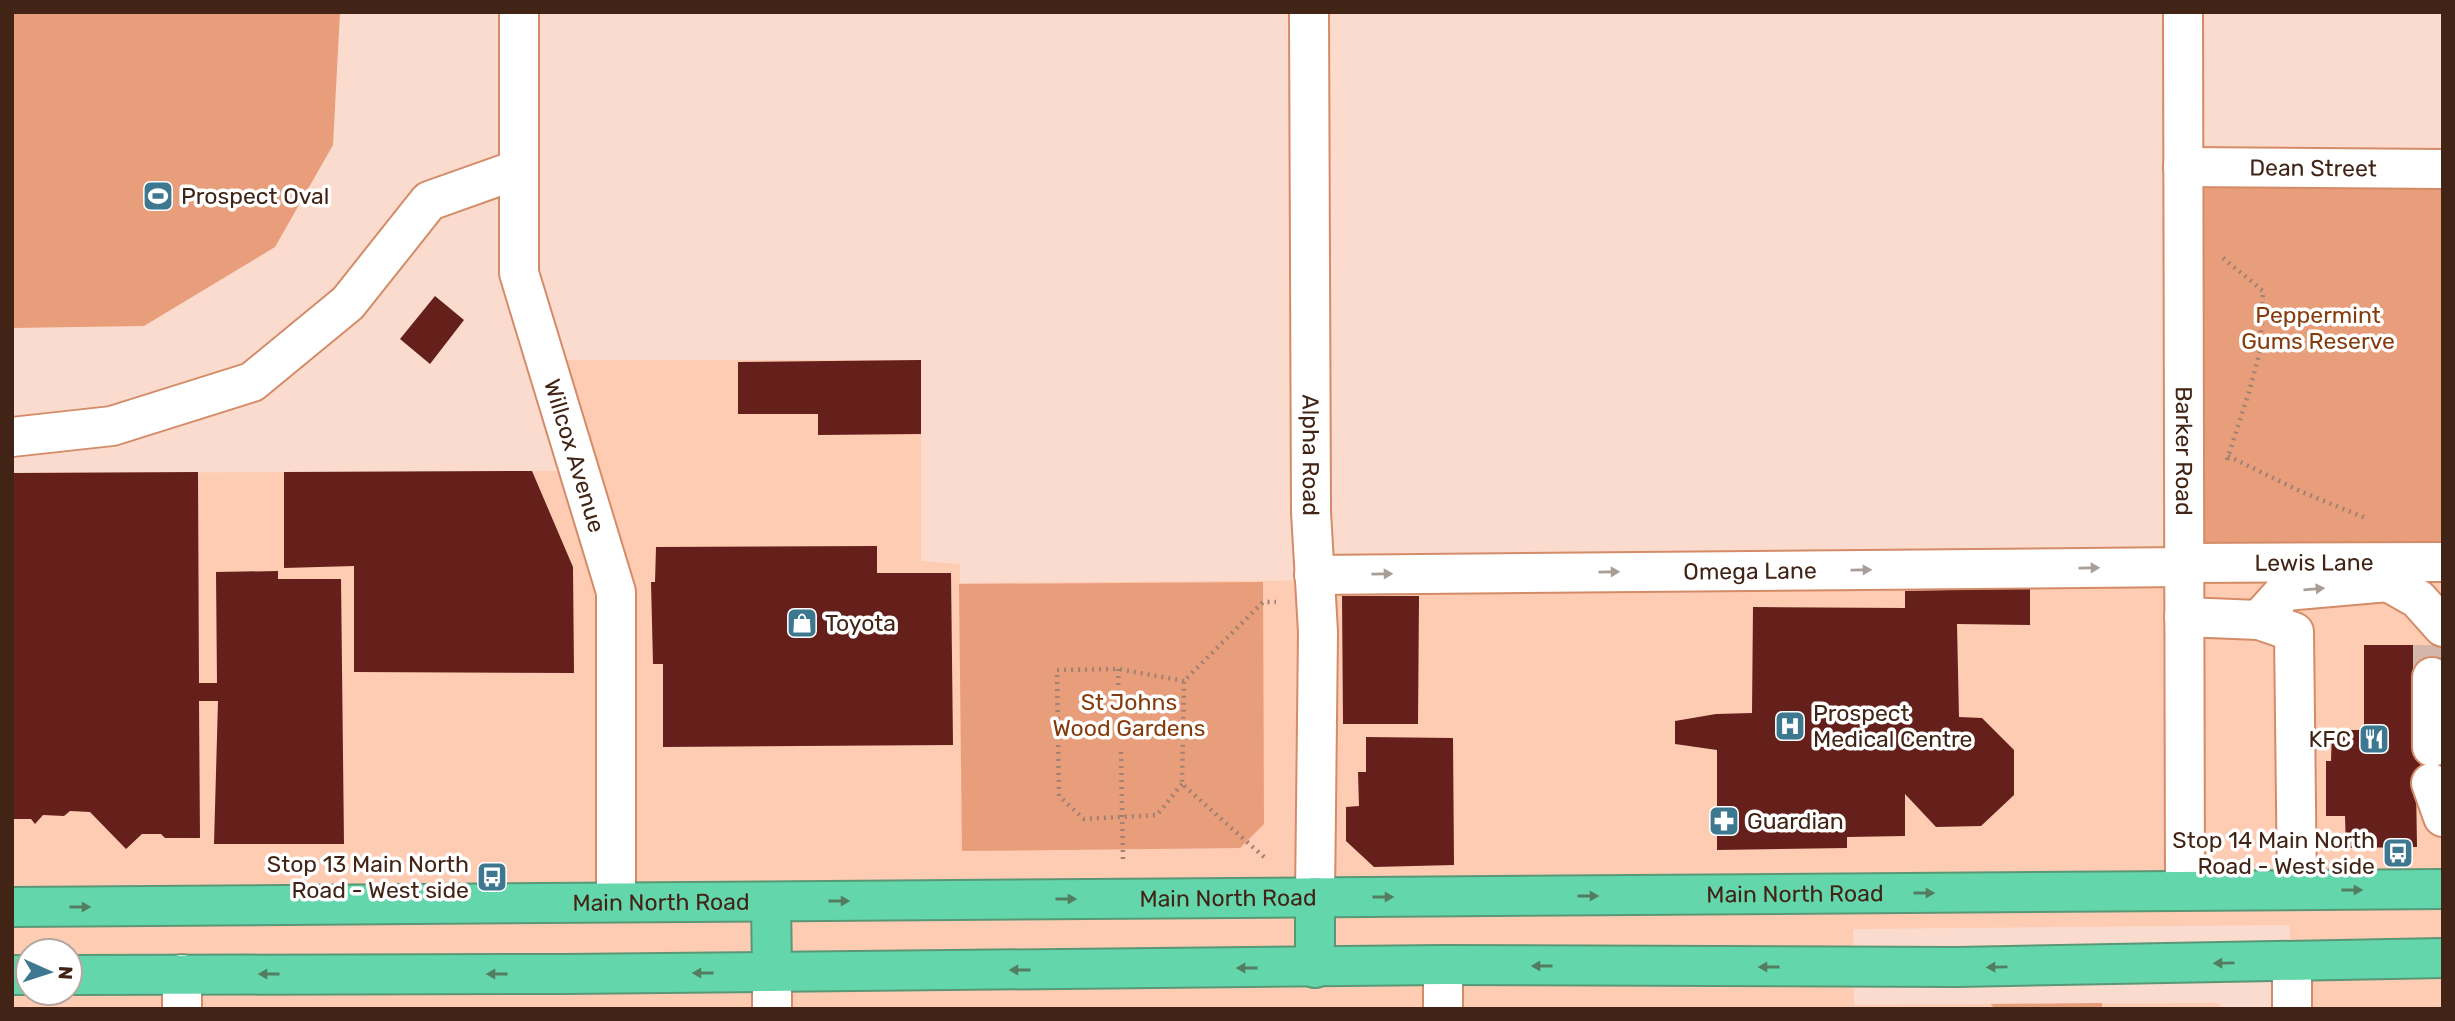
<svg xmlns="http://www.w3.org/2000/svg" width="2455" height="1021" viewBox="0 0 2455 1021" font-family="Rubik,sans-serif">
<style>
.built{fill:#fecbb3;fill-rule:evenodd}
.green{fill:#e89e7a}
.building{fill:#65201c}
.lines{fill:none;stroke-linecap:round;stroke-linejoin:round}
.minor-tunnel{stroke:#d6b6a8;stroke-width:38;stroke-dasharray:38 19;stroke-linecap:butt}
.minor-casing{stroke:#d38b68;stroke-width:42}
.highway-casing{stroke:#589877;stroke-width:42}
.path{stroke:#a08173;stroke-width:4.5;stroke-dasharray:2 5;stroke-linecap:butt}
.minor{stroke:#fff;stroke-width:38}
.highway{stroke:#64d6ac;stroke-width:38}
.oneway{fill:#aa9c96}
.oneway2{fill:#527d60}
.labels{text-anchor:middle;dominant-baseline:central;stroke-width:7;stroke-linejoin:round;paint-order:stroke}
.street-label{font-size:23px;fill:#412415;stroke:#fff}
.poi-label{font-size:23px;fill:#412415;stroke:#fff;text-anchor:start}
.park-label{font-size:23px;fill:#863b0c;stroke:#fff}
</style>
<rect width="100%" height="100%" fill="#fbdbcd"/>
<path class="built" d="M 545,360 L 921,360 L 921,561 L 960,564 L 960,583 L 2443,572 L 2443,1009 L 2291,1009 L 2290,925 L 1853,929 L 1854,1005 L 2218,1003 L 2224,1009 L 12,1009 L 12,473 L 578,471 ZM 28,951 L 70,951 L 70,993 L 28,993 Z"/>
<path class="green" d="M 12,12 L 340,12 L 333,145 L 275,247 L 144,326 L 12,328 Z
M 2191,182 L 2443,186 L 2443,549 L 2197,552 Z
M 1263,582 L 1264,824 L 1240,848 L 962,851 L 959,584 Z
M 2102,1003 L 2102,1009 L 1996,1009 L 1990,1004 Z"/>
<path class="building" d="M 435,296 L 464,320 L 430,364 L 400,339 Z
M 921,360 L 921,434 L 818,435 L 818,414 L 738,414 L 738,362 Z
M 532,471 L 573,567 L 574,673 L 354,672 L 354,566 L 284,568 L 284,472 Z
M 198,472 L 199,683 L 217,683 L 216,572 L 278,571 L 278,579 L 341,579 L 344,844 L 214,844 L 218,701 L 199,701 L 200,838 L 165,838 L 161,834 L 142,834 L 126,849 L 90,812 L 70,811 L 64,816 L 43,815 L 35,824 L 31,819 L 12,819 L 12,473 Z
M 877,546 L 877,573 L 951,573 L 953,745 L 663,747 L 663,664 L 653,664 L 651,582 L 655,582 L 656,547 Z
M 1951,580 L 2030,580 L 2030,625 L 1957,624 L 1959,717 L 1982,718 L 2014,750 L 2014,795 L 1981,826 L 1936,827 L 1905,794 L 1905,836 L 1847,837 L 1847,848 L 1717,850 L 1717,750 L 1675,744 L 1675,721 L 1716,714 L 1752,713 L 1753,607 L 1905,608 L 1905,591 L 1951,590 Z
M 1342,596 L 1419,596 L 1418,724 L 1343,724 Z
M 2364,645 L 2443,645 L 2443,783 L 2416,783 L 2417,847 L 2346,848 L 2345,816 L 2326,816 L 2326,761 L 2331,761 L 2332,730 L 2364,730 Z
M 1366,737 L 1453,738 L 1454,865 L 1374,867 L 1346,841 L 1346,807 L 1359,806 L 1358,772 L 1366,772 Z"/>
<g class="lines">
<path class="minor-tunnel" d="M 2432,677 L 2432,645"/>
<g class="minor-casing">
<g id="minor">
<path id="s1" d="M 519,12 L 519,273 L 616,592 L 616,902"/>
<path id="s2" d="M 1309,12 L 1311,512 L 1318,632 L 1315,897"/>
<path id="s3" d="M 2183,12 L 2185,891"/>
<path id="s4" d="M 2183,167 L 2443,169"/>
<path d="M 12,437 L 112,426 L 252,382 L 348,303 L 429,201 L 519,169"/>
<path id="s5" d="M 2184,563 L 2443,562"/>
<path id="s6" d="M 1314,575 L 2184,567"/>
<path d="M 2184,617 L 2259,620 L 2294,632 L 2297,890"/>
<path d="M 2259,620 L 2285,591 L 2388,582 L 2418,599 L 2443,627"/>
<path d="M 2432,747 L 2432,677"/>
<path d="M 2431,783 L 2443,817"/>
<path d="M 2292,961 L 2292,1009"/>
<path d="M 772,972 L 772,1009"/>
<path d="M 182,974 L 182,1009"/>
<path d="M 1443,1009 L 1443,965"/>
</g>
</g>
<g class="highway-casing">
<g id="highway">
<path d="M 1315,897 L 1315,968"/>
<path d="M 771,902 L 772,972"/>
<path id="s7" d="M 12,907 L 2443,889"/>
<path d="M 12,975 L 28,975"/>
<path d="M 70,975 L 565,974 L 1443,965 L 1957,967 L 2443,958"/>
</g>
</g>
<path class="path" d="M 2223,258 L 2263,291 L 2260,351 L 2249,392 L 2227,460
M 2228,456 L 2302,492 L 2368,519
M 1118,669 L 1119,729
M 1121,752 L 1123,859
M 1182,784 L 1157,815 L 1084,819 L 1059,796 L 1057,670 L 1118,669 L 1184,681
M 1264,857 L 1182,784 L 1184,681 L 1263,602 L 1276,602"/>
<use href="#minor" class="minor"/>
<use href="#highway" class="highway"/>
</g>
<defs><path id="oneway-solid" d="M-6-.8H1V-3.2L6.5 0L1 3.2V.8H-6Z" transform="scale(1.75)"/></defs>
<g class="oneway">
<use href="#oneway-solid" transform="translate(2089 568) rotate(-1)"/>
<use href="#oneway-solid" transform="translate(1861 570) rotate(-1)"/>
<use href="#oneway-solid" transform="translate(1609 572) rotate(-1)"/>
<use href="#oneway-solid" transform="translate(1382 574) rotate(-1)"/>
<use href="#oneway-solid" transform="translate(2314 589) rotate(-5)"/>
</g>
<g class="oneway2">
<use href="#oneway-solid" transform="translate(2352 890)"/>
<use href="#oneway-solid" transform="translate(1924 893)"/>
<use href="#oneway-solid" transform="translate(1588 896)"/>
<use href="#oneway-solid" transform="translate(1383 897)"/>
<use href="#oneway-solid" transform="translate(1066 899)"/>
<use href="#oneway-solid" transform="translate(839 901)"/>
<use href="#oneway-solid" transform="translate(80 907)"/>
<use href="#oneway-solid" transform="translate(2224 963) rotate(179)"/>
<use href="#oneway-solid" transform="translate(1542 966) rotate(-180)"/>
<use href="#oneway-solid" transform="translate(1769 967) rotate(-180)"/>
<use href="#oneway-solid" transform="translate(1997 967) rotate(179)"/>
<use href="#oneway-solid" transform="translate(1247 968) rotate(180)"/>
<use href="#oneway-solid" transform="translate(1020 970) rotate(180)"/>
<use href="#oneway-solid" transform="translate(703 973) rotate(180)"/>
<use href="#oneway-solid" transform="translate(269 974) rotate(-180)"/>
<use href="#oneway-solid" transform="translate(497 974) rotate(-180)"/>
</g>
<defs>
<g id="stadium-square" transform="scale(1.575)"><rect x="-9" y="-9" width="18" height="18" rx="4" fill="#3d7890" stroke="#fff"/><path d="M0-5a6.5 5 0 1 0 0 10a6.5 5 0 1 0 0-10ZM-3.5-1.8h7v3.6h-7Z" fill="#fff"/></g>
<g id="shop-square" transform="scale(1.575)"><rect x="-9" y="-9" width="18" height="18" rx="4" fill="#3d7890" stroke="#fff"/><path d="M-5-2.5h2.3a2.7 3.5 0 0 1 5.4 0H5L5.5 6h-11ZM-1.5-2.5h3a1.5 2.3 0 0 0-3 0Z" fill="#fff"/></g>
<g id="hospital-square" transform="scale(1.575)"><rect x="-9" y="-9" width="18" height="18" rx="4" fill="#3d7890" stroke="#fff"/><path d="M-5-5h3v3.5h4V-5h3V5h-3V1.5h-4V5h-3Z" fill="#fff"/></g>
<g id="restaurant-square" transform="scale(1.575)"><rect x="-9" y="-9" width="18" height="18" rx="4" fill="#3d7890" stroke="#fff"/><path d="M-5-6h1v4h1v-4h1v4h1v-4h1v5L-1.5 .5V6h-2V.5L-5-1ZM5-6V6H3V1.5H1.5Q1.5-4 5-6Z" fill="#fff"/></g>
<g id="pharmacy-square" transform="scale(1.575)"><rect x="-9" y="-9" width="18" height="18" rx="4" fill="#3d7890" stroke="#fff"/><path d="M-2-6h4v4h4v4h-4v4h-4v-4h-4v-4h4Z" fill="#fff"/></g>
<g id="bus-square" transform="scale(1.575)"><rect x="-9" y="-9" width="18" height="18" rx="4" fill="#3d7890" stroke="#fff"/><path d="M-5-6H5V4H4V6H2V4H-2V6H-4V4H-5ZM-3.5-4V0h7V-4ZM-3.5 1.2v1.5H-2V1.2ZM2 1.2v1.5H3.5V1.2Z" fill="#fff"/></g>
</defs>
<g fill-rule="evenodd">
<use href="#stadium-square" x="158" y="196"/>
<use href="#shop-square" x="802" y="623"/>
<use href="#hospital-square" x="1790" y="726"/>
<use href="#restaurant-square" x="2374" y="739"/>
<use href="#pharmacy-square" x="1724" y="821"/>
<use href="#bus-square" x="2398" y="853"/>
<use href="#bus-square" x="492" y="877"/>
</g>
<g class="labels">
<g class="street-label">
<text stroke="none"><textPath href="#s4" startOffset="130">Dean Street</textPath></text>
<text stroke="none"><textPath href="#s3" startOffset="439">Barker Road</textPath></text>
<text stroke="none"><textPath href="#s2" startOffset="443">Alpha Road</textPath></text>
<text stroke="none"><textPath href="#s1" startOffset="452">Willcox Avenue</textPath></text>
<text stroke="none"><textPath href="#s5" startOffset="130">Lewis Lane</textPath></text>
<text stroke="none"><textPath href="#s6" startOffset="436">Omega Lane</textPath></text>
<text stroke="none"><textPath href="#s7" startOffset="1783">Main North Road</textPath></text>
<text stroke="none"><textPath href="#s7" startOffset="1216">Main North Road</textPath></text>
<text stroke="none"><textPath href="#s7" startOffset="649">Main North Road</textPath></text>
</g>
<g class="poi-label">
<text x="181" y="196">Prospect Oval</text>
<text x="825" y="623">Toyota</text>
<text x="1813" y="713">Prospect<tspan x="1813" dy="26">Medical Centre</tspan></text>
<text x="2351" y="739" text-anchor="end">KFC</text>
<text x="1747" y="821">Guardian</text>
<text x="2375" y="840" text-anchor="end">Stop 14 Main North<tspan x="2375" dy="26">Road - West side</tspan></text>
<text x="469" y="864" text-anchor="end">Stop 13 Main North<tspan x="469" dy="26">Road - West side</tspan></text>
</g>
<g class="park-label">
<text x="2318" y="315">Peppermint<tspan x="2318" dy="26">Gums Reserve</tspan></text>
<text x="1129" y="702">St Johns<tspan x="1129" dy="26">Wood Gardens</tspan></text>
</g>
</g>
<rect width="2455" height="1021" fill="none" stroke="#412415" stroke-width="28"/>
<g transform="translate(49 972) rotate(93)"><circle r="33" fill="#ffffff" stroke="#b3a7a1" stroke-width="2"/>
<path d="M0-5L12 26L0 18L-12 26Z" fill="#3d7890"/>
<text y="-10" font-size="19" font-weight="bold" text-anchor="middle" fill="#412415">N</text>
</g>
</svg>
